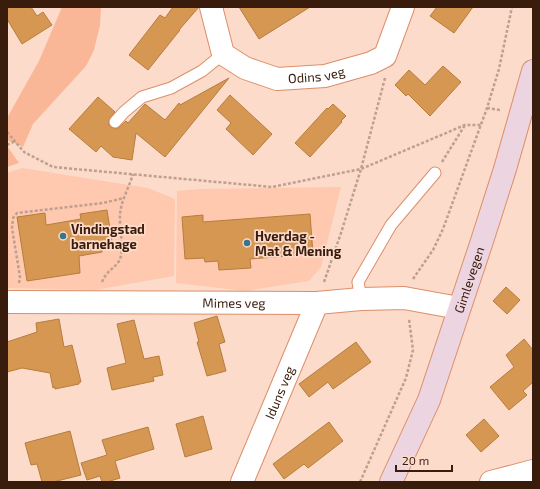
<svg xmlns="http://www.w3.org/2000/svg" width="540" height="489" viewBox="0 0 540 489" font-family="'Exo 2',sans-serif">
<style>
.built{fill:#fec9af}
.green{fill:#f9b797}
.building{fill:#d69753;stroke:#b67d3d}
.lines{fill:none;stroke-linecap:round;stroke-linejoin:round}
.lane-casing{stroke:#dc8f69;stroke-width:13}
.street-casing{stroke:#dc8f69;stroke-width:24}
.secondary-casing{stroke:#dc8f69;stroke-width:24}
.path{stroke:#bf9f8f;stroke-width:2.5;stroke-dasharray:3 2;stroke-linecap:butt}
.lane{stroke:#fff;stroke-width:11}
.street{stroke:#fff;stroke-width:22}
.secondary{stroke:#ecd5e1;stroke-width:22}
.poi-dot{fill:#39758d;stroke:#fcdbcb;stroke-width:1.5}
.labels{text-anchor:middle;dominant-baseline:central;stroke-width:3.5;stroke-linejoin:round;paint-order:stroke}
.street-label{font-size:13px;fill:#391c0c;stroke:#fcdbcb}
.poi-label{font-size:13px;font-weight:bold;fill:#391c0c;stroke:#fcdbcb;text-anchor:start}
</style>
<rect width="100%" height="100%" fill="#fcdbcb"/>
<path class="built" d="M 22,168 L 148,188 L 175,199 L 174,276 L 95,290 L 7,288 L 7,173 Z
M 341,187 L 321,267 L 309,281 L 245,291 L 176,283 L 177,191 L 199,189 Z"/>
<path class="green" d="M 62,7 L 101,7 L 100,25 L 94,50 L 86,66 L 33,124 L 23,147 L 7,140 L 7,118 L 39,61 Z
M 7,146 L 19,163 L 7,167 Z"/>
<path class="building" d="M 7,7 L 31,7 L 37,16 L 43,12 L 52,25 L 22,44 L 7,19 Z
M 173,7 L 199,7 L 179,30 L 180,30 L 148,70 L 129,55 L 160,15 L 165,18 Z
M 239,7 L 310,7 L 259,39 Z
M 437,7 L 473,7 L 454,33 L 430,16 Z
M 443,66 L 461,82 L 430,116 L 408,94 L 406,96 L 395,85 L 409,70 L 425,85 Z
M 229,78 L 165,157 L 136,133 L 132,160 L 113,157 L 101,146 L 96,152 L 69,129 L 98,97 L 115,112 L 110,118 L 108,124 L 111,127 L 117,129 L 126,121 L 128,123 L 145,104 L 165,120 L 179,103 L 180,105 Z
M 230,95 L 272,134 L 253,155 L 226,129 L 231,123 L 217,110 Z
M 333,104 L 346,116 L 341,121 L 342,122 L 310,157 L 295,143 L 327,108 L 328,109 Z
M 107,210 L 113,248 L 102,250 L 102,252 L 79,256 L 80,273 L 27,281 L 17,217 L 45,213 L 46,225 L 81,219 L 80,214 Z
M 310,214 L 313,254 L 250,259 L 251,268 L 219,270 L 218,261 L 205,262 L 204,258 L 185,259 L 182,217 L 203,215 L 203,222 Z
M 506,287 L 520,300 L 507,314 L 493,301 Z
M 217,316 L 225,342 L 219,344 L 226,371 L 207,376 L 197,342 L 199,342 L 194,323 Z
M 59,319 L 64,347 L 72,345 L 81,382 L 79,382 L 79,384 L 55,389 L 55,387 L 53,388 L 50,373 L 22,368 L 7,372 L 7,342 L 37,332 L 36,323 Z
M 134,320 L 144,359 L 159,356 L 163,375 L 153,377 L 154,381 L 112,390 L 107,368 L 126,363 L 117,324 Z
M 524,339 L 533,350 L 533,382 L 523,391 L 527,395 L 509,410 L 490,387 L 514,367 L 506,355 Z
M 356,342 L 371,362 L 333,389 L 328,382 L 309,397 L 299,384 Z
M 203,416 L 212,449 L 185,457 L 176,424 Z
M 484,419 L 499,436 L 481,452 L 466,435 Z
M 329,422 L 343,441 L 308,468 L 304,464 L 284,479 L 273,464 Z
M 148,427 L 154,449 L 115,461 L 120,478 L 107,482 L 102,482 L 100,476 L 87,480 L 81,463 L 107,455 L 102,440 Z
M 70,431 L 81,475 L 53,482 L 42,482 L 37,464 L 31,465 L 25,443 Z"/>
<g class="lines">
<g class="lane-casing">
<path id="lane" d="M 115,122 L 124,112 L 142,97 L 171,88 L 202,71 L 223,54
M 361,299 L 358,282 L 391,225 L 435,173"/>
</g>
<g class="street-casing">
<g id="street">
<path id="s1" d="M 211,7 L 223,54 L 245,68 L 277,79 L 325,76 L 371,63 L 385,56 L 403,7"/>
<path id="s2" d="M 7,302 L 317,303 L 361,299 L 404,298 L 459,308"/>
<path id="s3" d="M 242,482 L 317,303"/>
<path d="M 491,482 L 533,471"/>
</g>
</g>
<g class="secondary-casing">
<g id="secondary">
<path id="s4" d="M 391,482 L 429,400 L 482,241 L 505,169 L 533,71"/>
</g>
</g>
<path class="path" d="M 487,108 L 500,110
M 7,132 L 24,152 L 53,167 L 272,187 L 361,169 L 465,125 L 481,125
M 7,145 L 15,141
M 442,162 L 465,125
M 413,279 L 433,250 L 443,229 L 487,108 L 499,69 L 512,7
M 102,282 C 107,270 114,269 119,261 C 125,251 119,227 120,215 C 121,200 129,188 133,174
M 324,282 L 341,233 L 361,169 L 385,78
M 19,283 L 20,277 L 12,228 L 13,218 L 17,213 L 103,203 L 124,198
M 360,482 L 406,378 L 413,350 L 409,319"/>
<use href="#lane" class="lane"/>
<use href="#street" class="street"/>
<use href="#secondary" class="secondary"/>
</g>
<g class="poi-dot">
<circle cx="63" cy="236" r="4"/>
<circle cx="247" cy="243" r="4"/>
</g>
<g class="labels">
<g class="street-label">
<text stroke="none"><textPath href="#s1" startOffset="148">Odins veg</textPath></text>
<text stroke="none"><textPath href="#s4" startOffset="217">Gimlevegen</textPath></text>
<text stroke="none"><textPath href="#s2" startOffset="227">Mimes veg</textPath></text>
<text stroke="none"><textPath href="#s3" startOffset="97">Iduns veg</textPath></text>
</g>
<g class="poi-label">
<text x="71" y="229">Vindingstad<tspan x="71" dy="15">barnehage</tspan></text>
<text x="255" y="236">Hverdag -<tspan x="255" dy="15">Mat &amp; Mening</tspan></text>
</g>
</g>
<rect width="540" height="489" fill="none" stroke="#391c0c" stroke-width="16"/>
<path d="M396 465v6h56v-6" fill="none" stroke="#391c0c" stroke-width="2"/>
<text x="402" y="465" font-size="12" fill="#391c0c" stroke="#fcdbcb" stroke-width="3" paint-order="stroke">20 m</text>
</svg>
